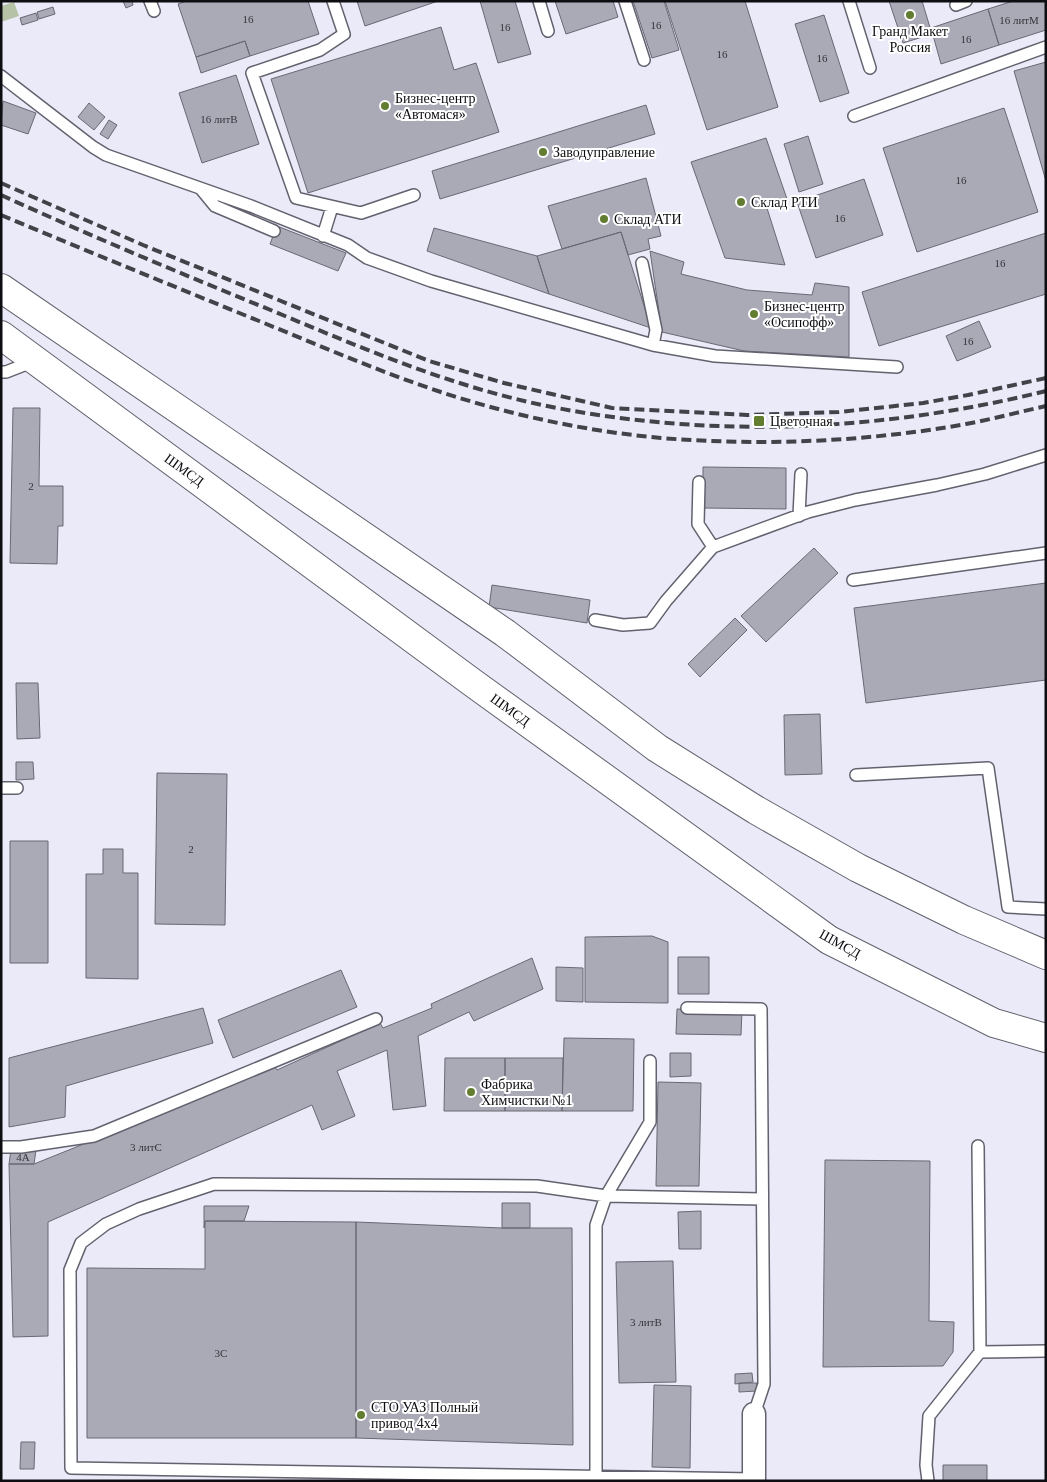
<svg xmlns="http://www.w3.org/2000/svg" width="1047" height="1482" viewBox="0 0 1047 1482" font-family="'Times New Roman',serif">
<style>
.green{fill:#b6c2a6}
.building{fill:#aaaab7;stroke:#696975}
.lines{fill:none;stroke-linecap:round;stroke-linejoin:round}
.lane-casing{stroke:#62626e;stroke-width:14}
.street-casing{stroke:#62626e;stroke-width:25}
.primary-casing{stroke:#62626e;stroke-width:30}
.lane{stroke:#fff;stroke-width:11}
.street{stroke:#fff;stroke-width:22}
.primary{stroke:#fff;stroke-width:28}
.rail{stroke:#424249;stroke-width:4;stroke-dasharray:10 5;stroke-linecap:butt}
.poi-dot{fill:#627c30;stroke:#fff;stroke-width:2}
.labels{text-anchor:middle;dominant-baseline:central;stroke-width:4;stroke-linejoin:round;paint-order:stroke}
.number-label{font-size:11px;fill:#34343b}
.poi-label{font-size:14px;fill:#0d0d12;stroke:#fff;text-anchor:start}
.street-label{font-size:14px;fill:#0d0d12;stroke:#fff}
</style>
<rect width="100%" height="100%" fill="#eaeaf8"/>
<path class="green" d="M 14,2 L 19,16 L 1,22 L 1,6 Z"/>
<path class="building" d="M 123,1 L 132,1 L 133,5 L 126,8 Z
M 186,1 L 308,1 L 319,34 L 250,56 L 245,41 L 196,57 L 178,4 Z
M 357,1 L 438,1 L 365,26 Z
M 480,1 L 515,1 L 531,54 L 498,63 Z
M 555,1 L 613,1 L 618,17 L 566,34 Z
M 633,1 L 664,1 L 679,50 L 652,58 Z
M 665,1 L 745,1 L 778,107 L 707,130 Z
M 889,1 L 922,1 L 932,34 L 903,43 Z
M 1013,1 L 1046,1 L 1046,30 L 999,45 L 988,9 Z
M 53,7 L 55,14 L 39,19 L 37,12 Z
M 988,9 L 999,45 L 941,64 L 931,28 Z
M 36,13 L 38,20 L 22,25 L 20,18 Z
M 824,15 L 849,93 L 820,102 L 795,24 Z
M 441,27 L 454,70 L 476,63 L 499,132 L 308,193 L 271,79 Z
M 245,41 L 250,56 L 201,73 L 196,57 Z
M 1046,62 L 1046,181 L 1014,71 Z
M 236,75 L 259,144 L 202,163 L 179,93 Z
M 3,101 L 36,113 L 28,134 L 1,125 Z
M 89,103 L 105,117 L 94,130 L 78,117 Z
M 646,105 L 655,134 L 440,199 L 432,171 Z
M 1004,108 L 1038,212 L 917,252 L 883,148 Z
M 109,120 L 117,125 L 108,139 L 100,134 Z
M 808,136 L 823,184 L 799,192 L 784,144 Z
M 766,138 L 787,199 L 766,205 L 785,265 L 725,258 L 691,162 Z
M 646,178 L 661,236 L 648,239 L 650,249 L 628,255 L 621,232 L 562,249 L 548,206 Z
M 864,179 L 883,235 L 816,258 L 797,202 Z
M 277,226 L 346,253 L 338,271 L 270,244 Z
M 434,228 L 537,256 L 549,294 L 427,251 Z
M 621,232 L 651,328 L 549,294 L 537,256 Z
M 1046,233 L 1046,294 L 879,346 L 862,292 Z
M 650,251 L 684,262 L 681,274 L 747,290 L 812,295 L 815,283 L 849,287 L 849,357 L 744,351 L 662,332 Z
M 979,321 L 991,347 L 957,361 L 946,336 Z
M 13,408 L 40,408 L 39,486 L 63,486 L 63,526 L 58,526 L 57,564 L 10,563 Z
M 703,467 L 786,468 L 786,509 L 703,508 Z
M 814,548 L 838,573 L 766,642 L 741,616 Z
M 1046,583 L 1046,680 L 866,703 L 854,608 Z
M 492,585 L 590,600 L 587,623 L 489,607 Z
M 735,618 L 747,630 L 700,677 L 688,664 Z
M 16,683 L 38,683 L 40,738 L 17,739 Z
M 820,714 L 822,774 L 785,775 L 784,715 Z
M 16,762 L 33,762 L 34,779 L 16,780 Z
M 157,773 L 227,774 L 225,925 L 155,924 Z
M 10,841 L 48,841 L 48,963 L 10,963 Z
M 103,849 L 123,849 L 123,873 L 138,873 L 138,979 L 86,978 L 86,874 L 103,874 Z
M 652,936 L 668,942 L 668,1003 L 585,1002 L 585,937 Z
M 678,957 L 709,957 L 709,994 L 678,994 Z
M 532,958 L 543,989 L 474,1021 L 469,1012 L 418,1036 L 426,1106 L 393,1110 L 387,1050 L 337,1071 L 355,1116 L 322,1130 L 312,1105 L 48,1222 L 48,1336 L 13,1337 L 9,1164 L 34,1164 L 275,1067 L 277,1070 L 380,1023 L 383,1028 L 432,1008 L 431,1004 Z
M 556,967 L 583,968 L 583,1002 L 556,1001 Z
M 341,970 L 357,1007 L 233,1058 L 218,1020 Z
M 203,1008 L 213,1043 L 66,1086 L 65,1117 L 9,1127 L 9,1058 Z
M 677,1009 L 742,1010 L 741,1035 L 676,1034 Z
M 564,1038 L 634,1039 L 633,1111 L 562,1111 Z
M 670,1053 L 691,1053 L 691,1076 L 670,1077 Z
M 445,1058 L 505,1058 L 505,1111 L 444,1111 Z
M 505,1058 L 563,1058 L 562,1111 L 505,1111 Z
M 658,1082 L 701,1083 L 699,1186 L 656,1186 Z
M 11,1150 L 36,1150 L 34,1164 L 9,1164 Z
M 825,1160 L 930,1161 L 929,1321 L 954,1322 L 953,1352 L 943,1366 L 823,1367 Z
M 502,1203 L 530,1203 L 530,1228 L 502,1228 Z
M 204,1206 L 249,1206 L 244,1221 L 205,1221 L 204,1228 Z
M 701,1211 L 701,1249 L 679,1249 L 678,1212 Z
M 205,1221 L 356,1222 L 356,1438 L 87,1438 L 87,1268 L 205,1269 Z
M 356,1222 L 502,1228 L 572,1228 L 573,1445 L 356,1438 Z
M 673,1261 L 676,1382 L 619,1383 L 616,1262 Z
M 752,1373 L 753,1382 L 735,1384 L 735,1374 Z
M 739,1383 L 757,1383 L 757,1391 L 739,1392 Z
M 654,1385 L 691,1386 L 690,1468 L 652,1467 Z
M 21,1442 L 35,1442 L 34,1469 L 20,1469 Z
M 943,1465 L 987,1465 L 987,1481 L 943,1481 Z"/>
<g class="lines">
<g class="lane-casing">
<path id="lane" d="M 150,1 L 154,11
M 333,1 L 344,34 L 320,50 L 252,73 L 296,198 L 361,213 L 414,195
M 539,1 L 548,31
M 625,1 L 644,60
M 849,1 L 870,68
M 956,5 L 966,1
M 1,76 L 93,147 L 106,155 L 251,206 L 348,245 L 367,258 L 431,281 L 653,345 L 715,356 L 897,367
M 854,116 L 1046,47
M 201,189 L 215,206 L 274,231
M 323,236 L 332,207
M 642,263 L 656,330 L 653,345
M 1,372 L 6,372 L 24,365
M 699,482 L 698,524 L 713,547
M 799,516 L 801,474
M 853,580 L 1046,553
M 595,620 L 623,625 L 650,623 L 666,601 L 713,547 L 808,512 L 855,500 L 937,485 L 985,474 L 1046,455
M 856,775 L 988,768 L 1008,907 L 1046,909
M 1,788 L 17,788
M 687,1008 L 761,1009 L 764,1384 L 754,1414
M 978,1146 L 980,1352 L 1046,1351
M 1,1147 L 21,1147 L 94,1136 L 376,1019
M 596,1476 L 596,1225 L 606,1196 L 650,1122 L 650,1061
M 754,1479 L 71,1468 L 70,1270 L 81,1243 L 106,1224 L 139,1209 L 214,1184 L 537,1186 L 606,1196 L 762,1199
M 928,1481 L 926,1465 L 929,1416 L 980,1352"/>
</g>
<g class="street-casing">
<path id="street" d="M 754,1481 L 754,1414"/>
</g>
<g class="primary-casing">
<path id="primary" d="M 1,288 L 505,633 L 657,748 L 756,810 L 858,868 L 964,920 L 1046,955
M 1,335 L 473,683 L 829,940 L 994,1023 L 1046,1038"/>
</g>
<use href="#lane" class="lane"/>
<use href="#street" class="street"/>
<use href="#primary" class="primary"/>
<path class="rail" d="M 1,183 L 143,245 L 429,361 L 504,383 L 612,408 L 747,415 L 839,412 L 923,403 L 968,395 L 1046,378
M 1,195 C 91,236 182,274 273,311 C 364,349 455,388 552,407 C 716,439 884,431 1046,391
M 1,215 C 87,251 173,286 259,321 C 316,344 373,369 432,389 C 505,414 584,431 661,438 C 762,446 866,442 966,424 C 993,419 1019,412 1046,406"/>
</g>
<g class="poi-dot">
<circle cx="910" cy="15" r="5"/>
<circle cx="385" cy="106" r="5"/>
<circle cx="543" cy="152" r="5"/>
<circle cx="741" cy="202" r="5"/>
<circle cx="604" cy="219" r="5"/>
<circle cx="754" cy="314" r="5"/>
<rect x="753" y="415" width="12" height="12" rx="2.5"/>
<circle cx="471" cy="1092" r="5"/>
<circle cx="361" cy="1415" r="5"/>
</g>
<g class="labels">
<g class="number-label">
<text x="248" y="19">16</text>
<text x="1019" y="20">16 литМ</text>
<text x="656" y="25">16</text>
<text x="505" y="27">16</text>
<text x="966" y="39">16</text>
<text x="722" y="54">16</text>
<text x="822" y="58">16</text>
<text x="219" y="119">16 литВ</text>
<text x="961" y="180">16</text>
<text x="840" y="218">16</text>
<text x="1000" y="263">16</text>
<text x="968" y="341">16</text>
<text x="31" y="486">2</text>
<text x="191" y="849">2</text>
<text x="146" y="1147">3 литС</text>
<text x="23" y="1157">4А</text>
<text x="646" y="1322">3 литВ</text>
<text x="221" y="1353">3С</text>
</g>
<g class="poi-label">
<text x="910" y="31" text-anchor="middle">Гранд Макет<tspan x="910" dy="16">Россия</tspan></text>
<text x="395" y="98">Бизнес-центр<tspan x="395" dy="16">«Автомася»</tspan></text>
<text x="553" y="152">Заводуправление</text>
<text x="751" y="202">Склад РТИ</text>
<text x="614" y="219">Склад АТИ</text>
<text x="764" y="306">Бизнес-центр<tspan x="764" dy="16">«Осипофф»</tspan></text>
<text x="770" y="421">Цветочная</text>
<text x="481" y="1084">Фабрика<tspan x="481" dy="16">Химчистки №1</tspan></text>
<text x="371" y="1407">СТО УАЗ Полный<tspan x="371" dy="16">привод 4х4</tspan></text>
</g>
<g class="street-label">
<text transform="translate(184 470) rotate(36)">ШМСД</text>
<text transform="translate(510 710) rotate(36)">ШМСД</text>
<text transform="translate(840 944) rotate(29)">ШМСД</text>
</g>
</g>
<rect width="1047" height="1482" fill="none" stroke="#0d0d12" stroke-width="5"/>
</svg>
